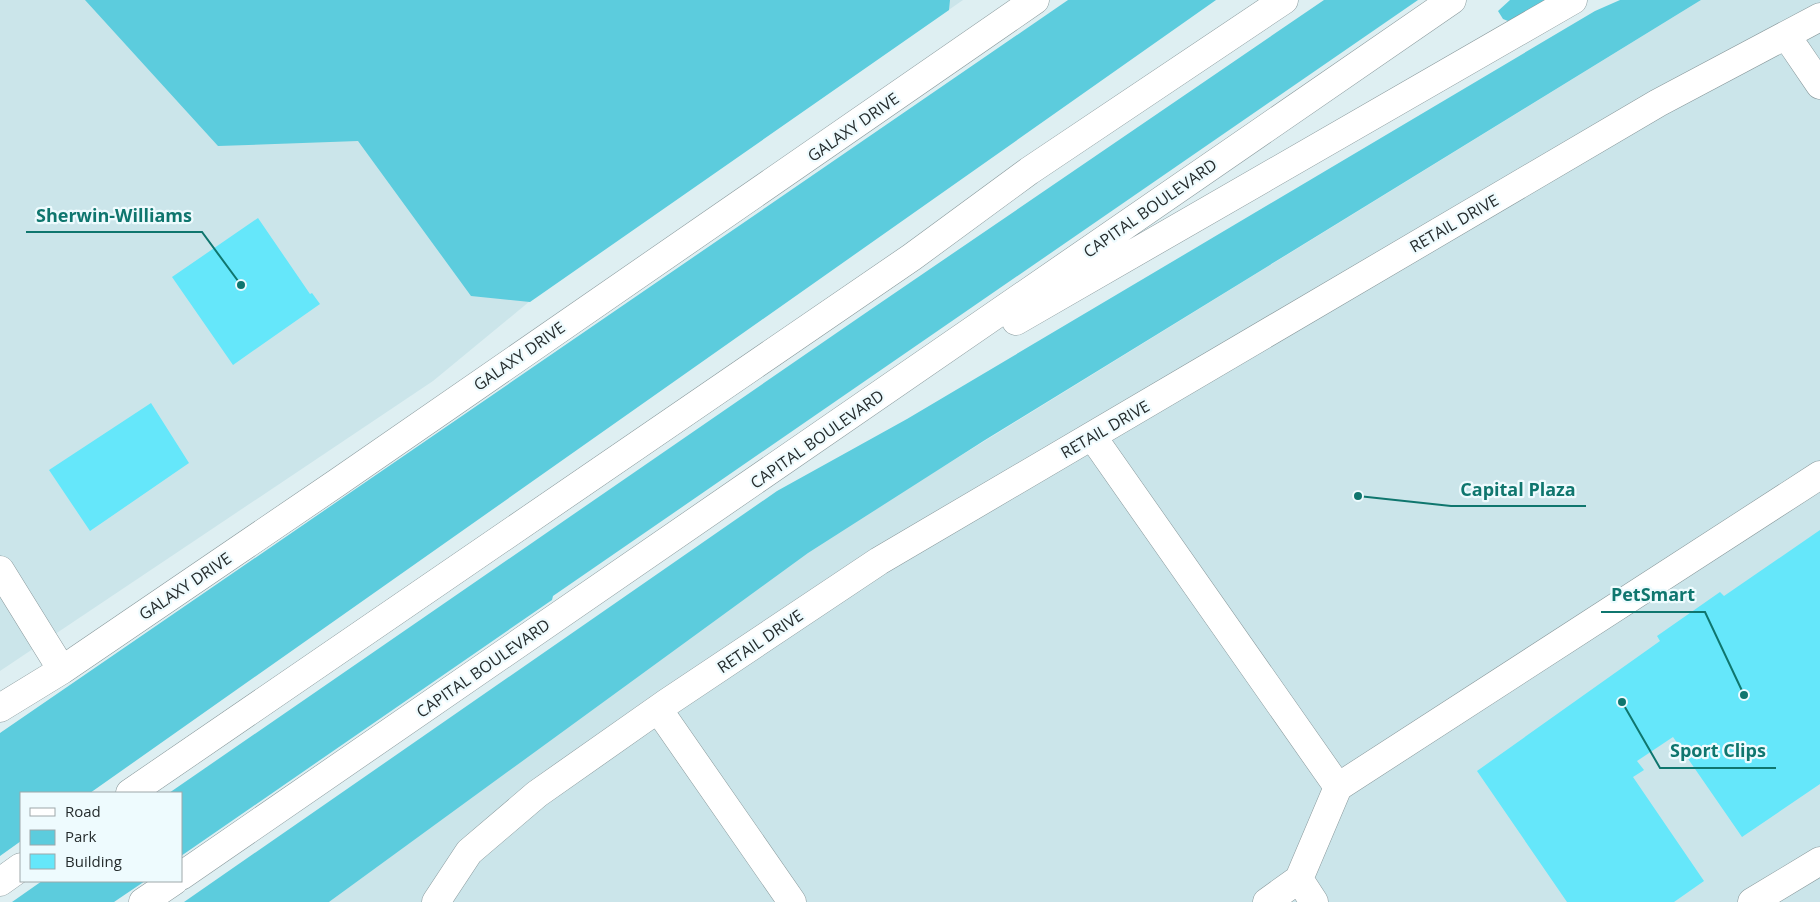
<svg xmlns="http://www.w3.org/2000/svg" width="1820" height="902" viewBox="0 0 1820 902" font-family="'Open Sans',sans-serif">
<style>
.built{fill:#cbe5ea}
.green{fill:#5cccdd}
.building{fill:#65e7fa}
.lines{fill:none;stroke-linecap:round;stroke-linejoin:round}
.minor-casing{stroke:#89999c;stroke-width:29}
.highway-casing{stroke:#89999c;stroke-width:29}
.minor{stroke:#fff;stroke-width:28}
.highway{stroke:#fff;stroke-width:28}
.labels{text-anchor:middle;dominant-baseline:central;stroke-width:4.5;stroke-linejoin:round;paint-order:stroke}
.street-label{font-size:16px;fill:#252c2d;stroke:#eefbfe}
.leader{fill:none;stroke:#0f766e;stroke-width:2}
.callout-dot{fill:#0f766e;stroke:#eefbfe;stroke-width:2}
.callout-label{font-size:18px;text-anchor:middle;font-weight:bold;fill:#0f766e;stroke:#eefbfe;stroke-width:4.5;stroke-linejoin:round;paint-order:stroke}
</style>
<rect width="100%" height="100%" fill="#deeff2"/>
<path class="built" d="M 0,0 L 963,0 L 530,301 L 433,381 L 0,671 Z
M 1701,0 L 1820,0 L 1820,902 L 329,902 L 806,551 Z"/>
<path class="green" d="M 85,0 L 950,0 L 949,10 L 530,302 L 471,296 L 358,141 L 218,146 Z
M 1068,0 L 1216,0 L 90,793 L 21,793 L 21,841 L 0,856 L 0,733 Z
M 1324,0 L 1418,0 L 553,596 L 552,600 L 181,856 L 181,793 L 169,793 L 867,312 Z
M 1510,0 L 1549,0 L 1508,21 L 1503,19 L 1498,11 Z
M 1620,0 L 1701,0 L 985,440 L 808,553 L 329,902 L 184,902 L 777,491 L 907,419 L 1595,11 Z
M 42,881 L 145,881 L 114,902 L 12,902 Z"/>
<path class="building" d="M 258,218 L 310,294 L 312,293 L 320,304 L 233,365 L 172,277 Z
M 151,403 L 189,463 L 90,531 L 49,470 Z
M 1820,530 L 1820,784 L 1742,837 L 1673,737 L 1637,761 L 1644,770 L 1633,777 L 1704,881 L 1674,902 L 1567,902 L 1477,771 L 1660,641 L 1657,636 L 1720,592 L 1724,596 Z"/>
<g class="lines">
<g class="minor-casing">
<path id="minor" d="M 1786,35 L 1820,85
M 1092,436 L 1338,787
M 0,570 L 62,670
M 0,708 L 62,670 L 338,482 L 1035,0
M 658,709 L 792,902
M 1299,879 L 1314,902
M 436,902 L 469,852 L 537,794 L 665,704 L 879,561 L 1658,103 L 1820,17
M 1267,902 L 1299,879 L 1338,787 L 1820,475
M 1752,902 L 1820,861"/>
</g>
<g class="highway-casing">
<path id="highway" d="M 1016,321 L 1573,0
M 130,793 L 912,257 L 1029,171 L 1284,0
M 181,876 L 1452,0
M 0,882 L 21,867
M 143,902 L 174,881"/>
</g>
<use href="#minor" class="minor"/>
<use href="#highway" class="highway"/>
</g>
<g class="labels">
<g class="street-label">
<text transform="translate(853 127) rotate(-35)">GALAXY DRIVE</text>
<text transform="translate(1150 208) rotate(-35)">CAPITAL BOULEVARD</text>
<text transform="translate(1454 223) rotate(-30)">RETAIL DRIVE</text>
<text transform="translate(519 356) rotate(-35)">GALAXY DRIVE</text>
<text transform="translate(1105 429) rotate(-30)">RETAIL DRIVE</text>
<text transform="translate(817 439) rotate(-35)">CAPITAL BOULEVARD</text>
<text transform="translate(185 586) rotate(-34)">GALAXY DRIVE</text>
<text transform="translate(760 641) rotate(-34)">RETAIL DRIVE</text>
<text transform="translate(483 668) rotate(-35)">CAPITAL BOULEVARD</text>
</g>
</g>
<path class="leader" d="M241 285L202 232H26M1358 496L1451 506H1586M1744 695L1705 612H1601M1622 702L1660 768H1776"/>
<g class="callout-dot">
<circle cx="241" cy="285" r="5"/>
<circle cx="1358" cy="496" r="5"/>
<circle cx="1744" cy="695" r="5"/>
<circle cx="1622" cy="702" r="5"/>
</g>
<g class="callout-label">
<text x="114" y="222">Sherwin-Williams</text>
<text x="1518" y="496">Capital Plaza</text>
<text x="1653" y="601">PetSmart</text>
<text x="1718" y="757">Sport Clips</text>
</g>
<rect x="20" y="792" width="162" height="90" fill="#eefbfe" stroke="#9ea8aa"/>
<rect x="30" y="808" width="25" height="8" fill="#ffffff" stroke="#9ea8aa"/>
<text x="65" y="817" font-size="15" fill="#252c2d">Road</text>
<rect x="30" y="830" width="25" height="15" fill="#5cccdd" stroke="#9ea8aa"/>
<text x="65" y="842" font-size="15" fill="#252c2d">Park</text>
<rect x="30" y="854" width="25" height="15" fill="#65e7fa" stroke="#9ea8aa"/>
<text x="65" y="867" font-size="15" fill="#252c2d">Building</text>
</svg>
